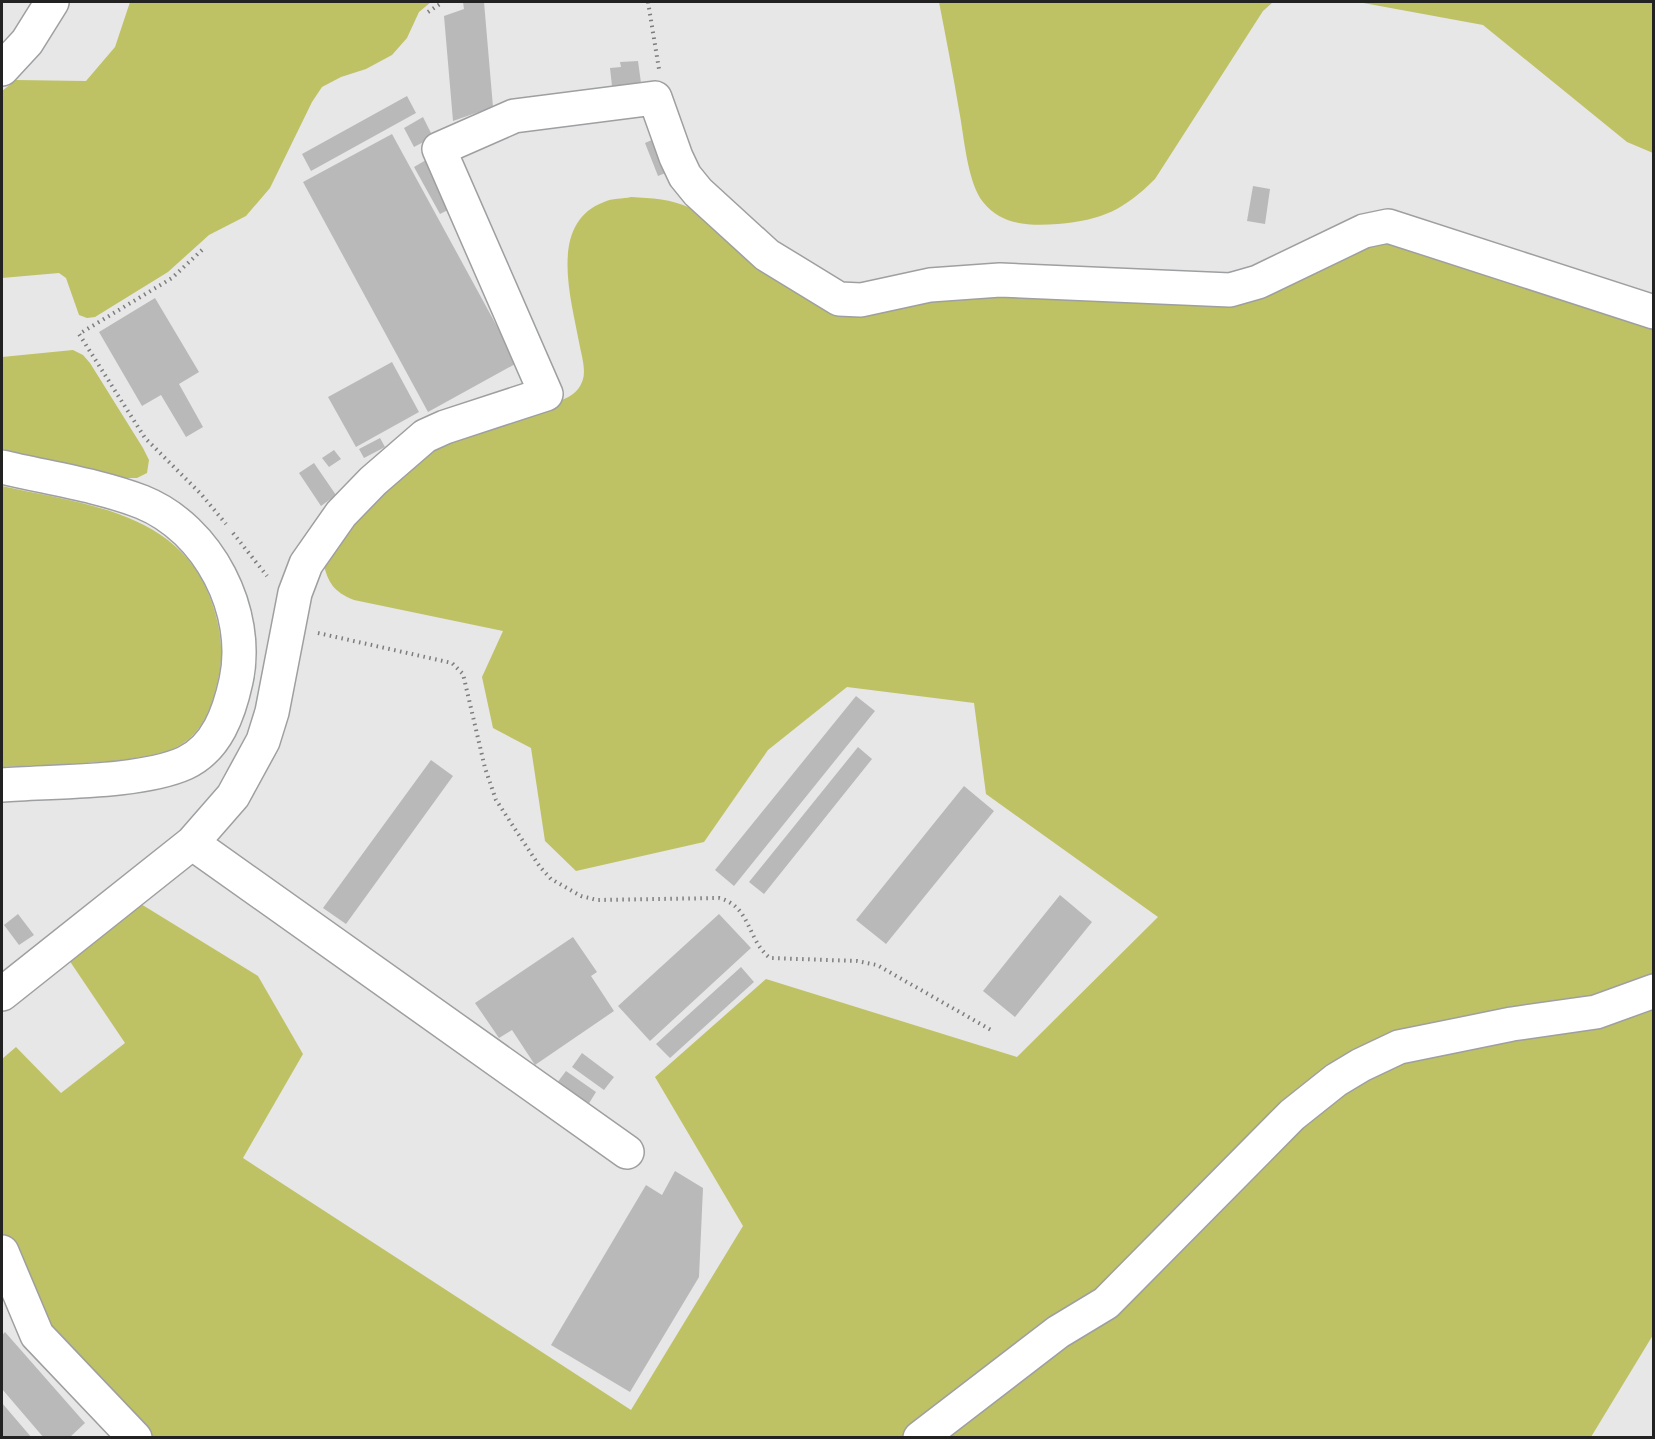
<svg xmlns="http://www.w3.org/2000/svg" width="1655" height="1439" viewBox="0 0 1655 1439" font-family="'Crimson Pro',serif">
<style>
.green{fill:#bec264}
.building{fill:#bab9ba}
.lines{fill:none;stroke-linecap:round;stroke-linejoin:round}
.minor-casing{stroke:#9e9fa0;stroke-width:36}
.path{stroke:#7d7d7e;stroke-width:4;stroke-dasharray:1.5 4.5;stroke-linecap:butt}
.minor{stroke:#fff;stroke-width:33}
</style>
<rect width="100%" height="100%" fill="#e7e7e8"/>
<path class="green" d="M 130,2 L 431,2 L 419,12 L 407,38 L 392,55 L 366,69 L 341,77 L 322,87 L 312,102 L 270,188 L 246,216 L 209,235 L 168,272 L 95,317 L 87,318 L 79,315 L 66,278 L 59,273 L 2,278 L 2,91 L 16,80 L 86,81 L 115,47 Z
M 939,2 L 1273,2 L 1263,11 L 1155,179 C 1124,210 1102,220 1058,224 C 1031,226 1002,226 983,202 C 967,182 964,135 959,110 C 953,74 946,38 939,2 Z
M 1358,2 L 1653,2 L 1653,153 L 1627,142 L 1483,25 Z
M 631,197 C 651,198 672,199 690,208 C 733,228 785,276 824,305 L 966,293 L 1216,302 L 1378,238 L 1653,324 L 1653,1335 L 1591,1437 L 150,1437 L 57,1341 L 15,1253 L 2,1232 L 2,1059 L 16,1047 L 61,1093 L 125,1043 L 67,957 L 136,901 L 258,976 L 303,1054 L 243,1158 L 631,1410 L 743,1226 L 655,1077 L 766,979 L 1017,1057 L 1158,917 L 986,794 L 974,703 L 847,687 L 768,750 L 704,842 L 576,871 L 545,841 L 531,748 L 493,728 L 482,677 L 503,631 L 354,600 C 334,592 328,583 323,562 L 381,489 L 449,437 L 562,400 C 571,396 578,392 582,382 C 587,371 581,354 579,342 C 571,298 548,223 604,202 C 612,198 623,199 631,197 Z
M 73,350 L 83,355 L 90,363 L 143,448 L 149,460 L 147,473 L 137,478 L 125,478 L 2,449 L 2,357 Z
M 2,486 C 82,504 182,511 212,603 C 220,626 224,651 219,675 C 213,703 205,732 177,747 C 141,765 46,764 2,767 Z"/>
<path class="building" d="M 463,2 L 484,2 L 493,107 L 453,121 L 444,16 L 464,9 Z
M 638,61 L 641,83 L 612,86 L 610,68 L 621,67 L 620,62 Z
M 407,96 L 416,113 L 311,171 L 302,154 Z
M 423,117 L 433,137 L 414,147 L 404,128 Z
M 392,134 L 517,363 L 428,412 L 303,182 Z
M 654,139 L 668,172 L 658,176 L 645,143 Z
M 426,160 L 452,208 L 440,214 L 414,167 Z
M 1253,186 L 1270,189 L 1265,224 L 1247,221 Z
M 155,298 L 199,372 L 179,384 L 203,427 L 186,437 L 161,395 L 142,406 L 99,332 Z
M 392,362 L 419,412 L 356,447 L 328,397 Z
M 380,438 L 385,447 L 364,458 L 359,449 Z
M 334,450 L 341,459 L 329,467 L 322,458 Z
M 314,463 L 336,495 L 321,506 L 299,473 Z
M 856,696 L 875,711 L 734,886 L 715,870 Z
M 858,747 L 872,759 L 764,894 L 749,882 Z
M 431,760 L 453,776 L 346,924 L 323,908 Z
M 964,786 L 994,811 L 886,944 L 856,920 Z
M 1060,895 L 1092,922 L 1015,1017 L 983,991 Z
M 18,914 L 34,935 L 19,945 L 4,925 Z
M 719,914 L 751,948 L 650,1041 L 618,1006 Z
M 573,937 L 597,972 L 591,976 L 614,1011 L 535,1065 L 512,1030 L 499,1038 L 475,1003 Z
M 741,967 L 754,982 L 670,1058 L 656,1044 Z
M 582,1053 L 614,1077 L 604,1090 L 572,1067 Z
M 566,1071 L 596,1092 L 588,1105 L 557,1083 Z
M 675,1171 L 703,1188 L 699,1277 L 630,1392 L 551,1345 L 646,1185 L 662,1195 Z
M 5,1332 L 85,1423 L 69,1438 L 44,1438 L 2,1389 L 2,1335 Z
M 2,1403 L 32,1438 L 2,1438 Z"/>
<g class="lines">
<g class="minor-casing">
<path id="minor" d="M 2,69 L 27,42 L 52,2
M 2,467 C 48,478 98,485 142,502 C 209,529 251,612 236,681 C 229,713 217,748 185,763 C 141,783 52,781 2,785
M 192,843 L 627,1152
M 2,994 L 192,843 L 233,796 L 263,741 L 272,712 L 295,593 L 306,564 L 341,514 L 373,481 L 425,436 L 445,427 L 546,394 L 439,149 L 514,116 L 655,98 L 676,157 L 685,176 L 698,192 L 767,255 L 839,299 L 861,300 L 930,285 L 1000,280 L 1230,290 L 1258,282 L 1364,231 L 1388,226 L 1654,312
M 2,1252 L 37,1335 L 135,1438
M 920,1438 L 1058,1332 L 1106,1303 L 1292,1115 L 1336,1080 L 1361,1065 L 1399,1047 L 1512,1024 L 1596,1012 L 1654,991"/>
</g>
<path class="path" d="M 648,2 L 659,69
M 428,12 L 443,2
M 202,250 L 172,278 L 79,334 L 145,438 L 201,494 L 226,524
M 233,533 L 267,576
M 318,633 L 452,663 L 463,674 L 485,768 L 496,800 L 540,867 L 551,879 L 581,896 L 597,900 L 719,898 C 751,906 747,940 770,958 L 857,961 L 877,965 L 993,1031"/>
<use href="#minor" class="minor"/>
</g>
<rect width="1655" height="1439" fill="none" stroke="#222223" stroke-width="6"/>
</svg>
